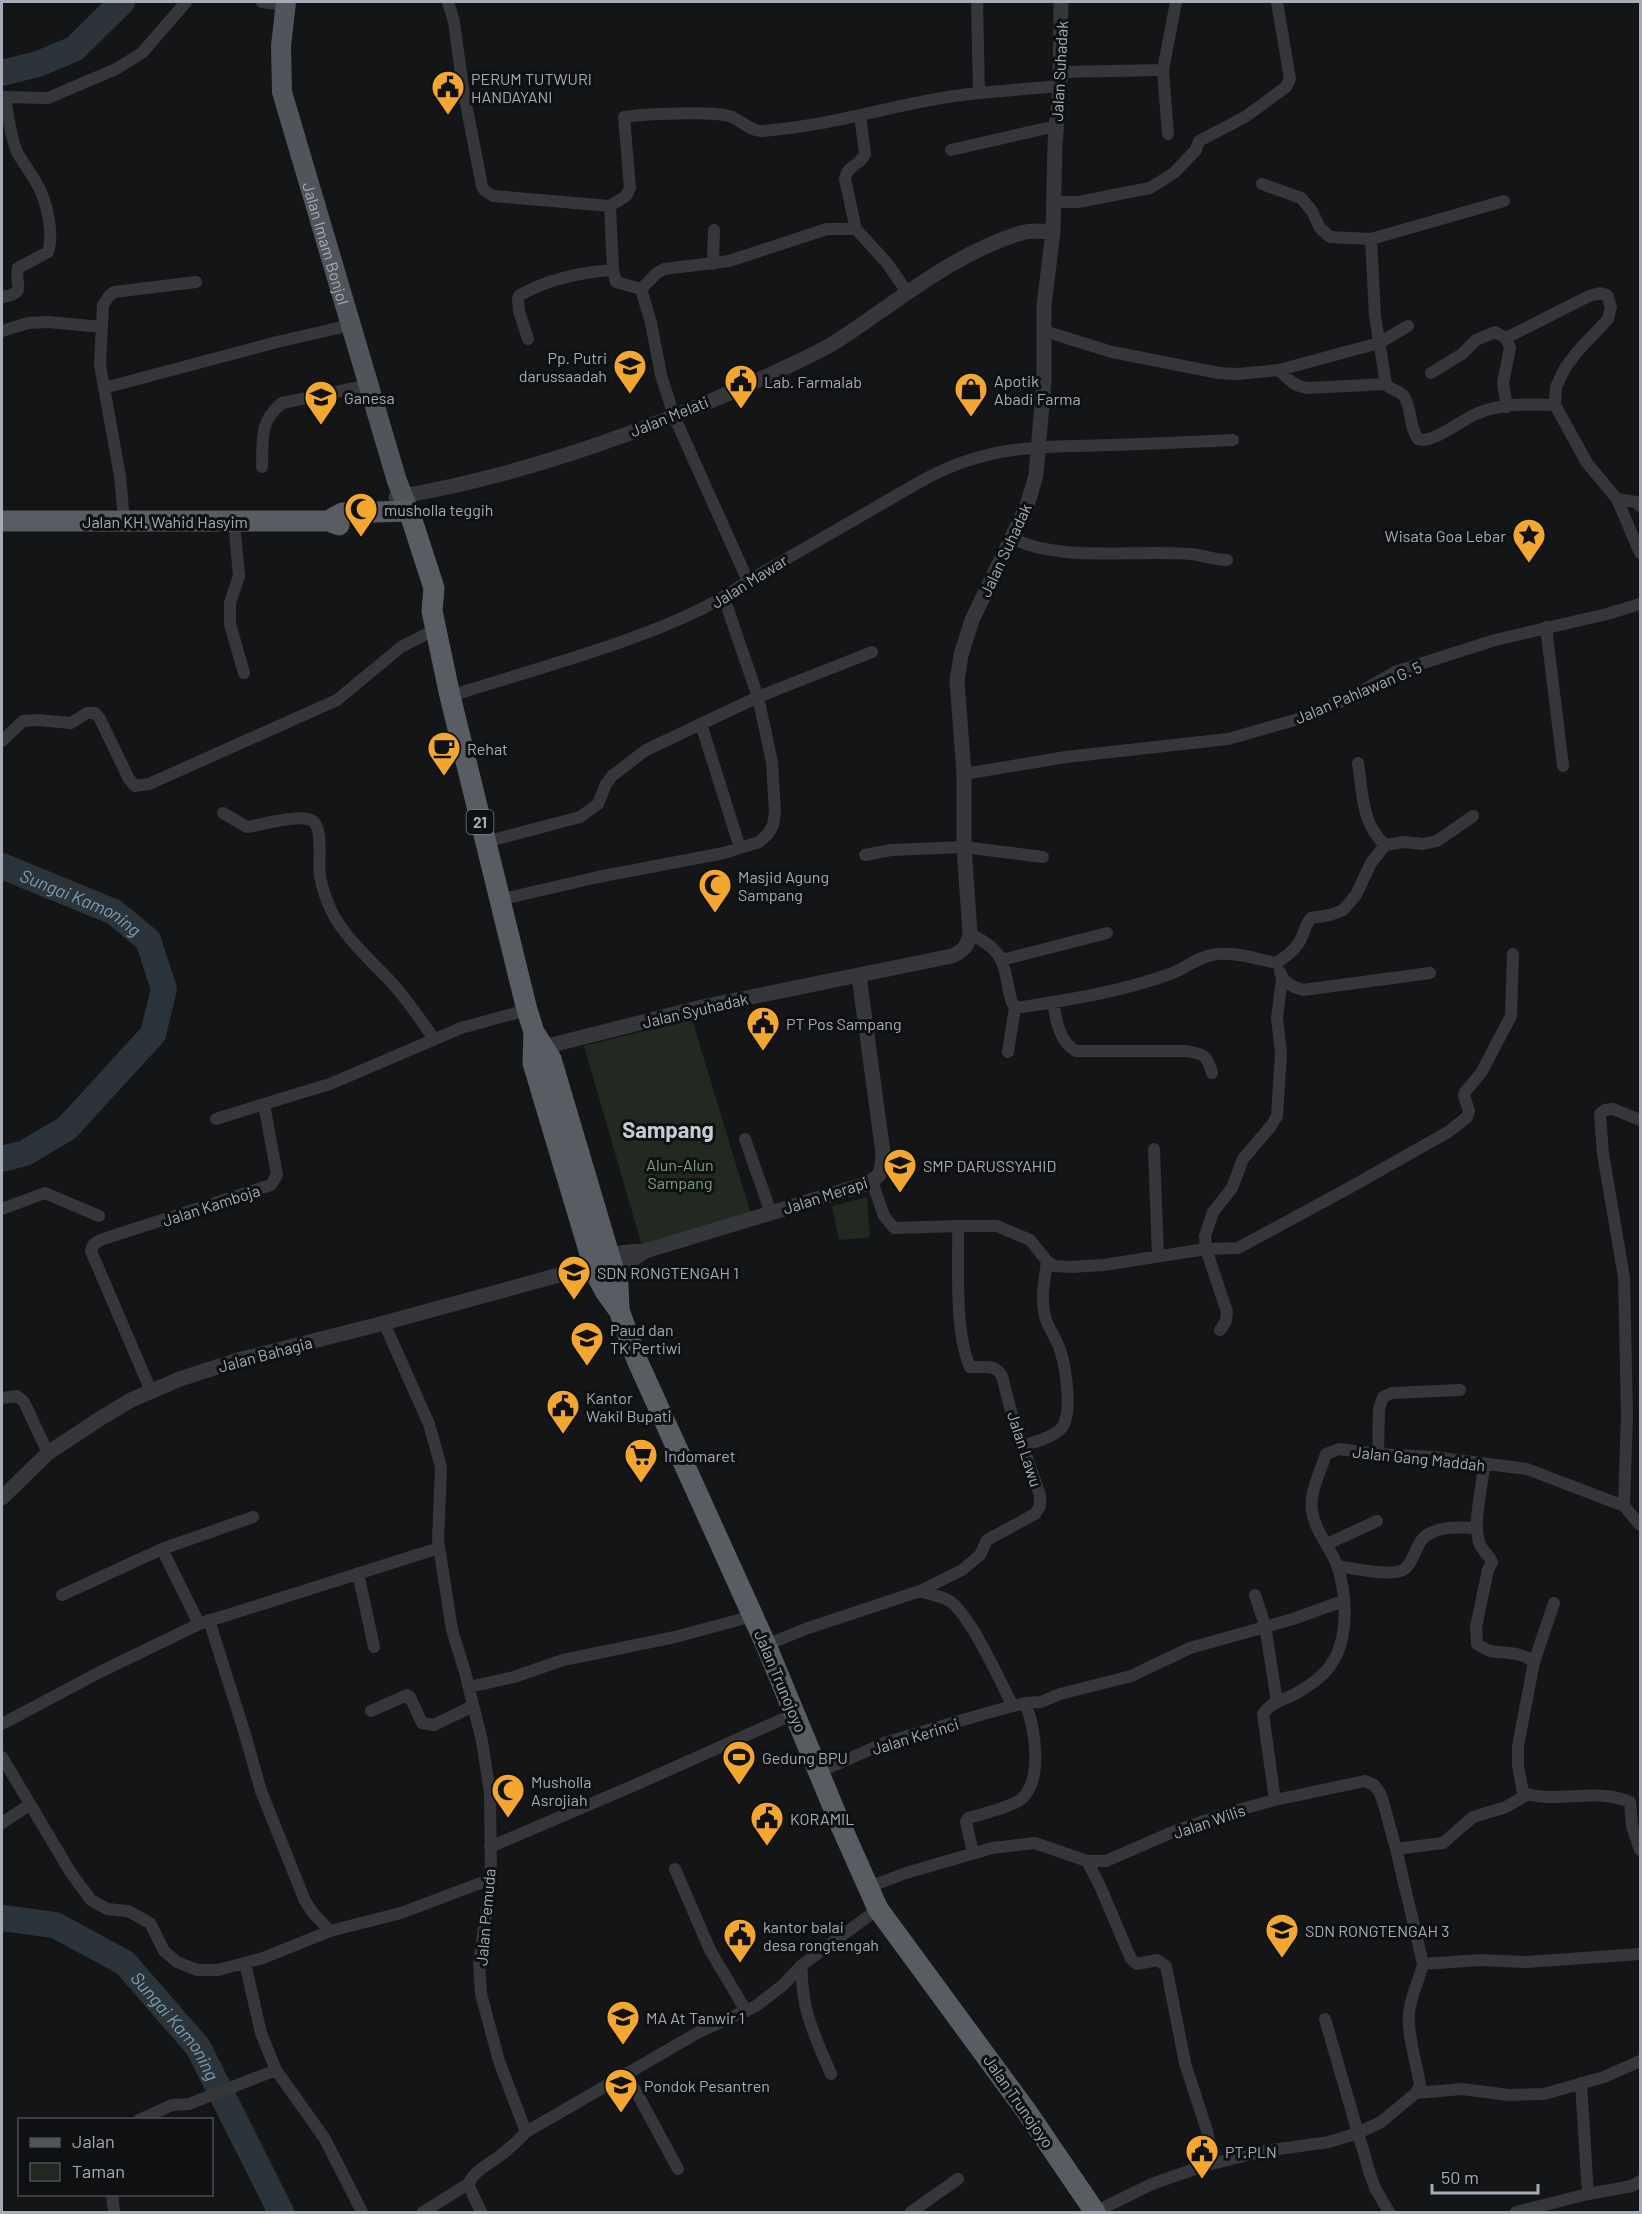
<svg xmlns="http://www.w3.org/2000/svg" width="1642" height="2214" viewBox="0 0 1642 2214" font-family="Barlow,sans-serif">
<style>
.green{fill:#212921}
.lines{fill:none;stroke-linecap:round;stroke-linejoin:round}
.river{stroke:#2b343a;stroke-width:26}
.minor{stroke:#35373b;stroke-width:12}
.tertiary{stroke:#35373b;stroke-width:15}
.primary{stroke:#51545a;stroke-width:20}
.trunk{stroke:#595c63;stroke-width:21}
.labels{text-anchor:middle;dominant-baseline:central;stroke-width:6;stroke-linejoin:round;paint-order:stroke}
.shield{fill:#0f1011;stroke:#797d85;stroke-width:1.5}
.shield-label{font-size:15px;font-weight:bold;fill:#a6acb7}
.street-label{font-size:16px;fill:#a6acb7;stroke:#0f1011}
.poi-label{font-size:16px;fill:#a6acb7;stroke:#0f1011;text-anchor:start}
.park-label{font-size:16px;fill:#7da27d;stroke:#0f1011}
.water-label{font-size:18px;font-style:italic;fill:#7d9cb2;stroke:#0f1011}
.district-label{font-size:22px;font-weight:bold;fill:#c7cbd3;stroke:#0f1011}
</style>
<rect width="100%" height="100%" fill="#141516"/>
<path class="green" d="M 692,1019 L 751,1214 L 642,1246 L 584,1046 Z
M 867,1197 L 870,1237 L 839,1240 L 832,1206 Z"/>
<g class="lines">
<g class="river">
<path d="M 2,73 L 38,64 L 74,49 L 122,2"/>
<path id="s1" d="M 2,866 L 114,912 L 148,940 L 164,989 L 153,1034 L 67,1128 L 25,1153 L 2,1159"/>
<path id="s2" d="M 2,1918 L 55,1925 L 125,1963 L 198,2047 L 281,2212"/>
</g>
<path class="minor" d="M 262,2 L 285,5
M 448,2 L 454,22 L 463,88 L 482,186 L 485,191 L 493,196 L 610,206
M 977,2 L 979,93 L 1060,86
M 1163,70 L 1168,134
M 1060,72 L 1163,70 L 1176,2
M 2,97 L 48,98 L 116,69 L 142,53 L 186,2
M 951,150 L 1056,126
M 1262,184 L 1301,198 L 1312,211 L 1320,228 L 1330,237 L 1371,239 L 1375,316 L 1386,384 C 1391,391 1401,390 1405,398 C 1412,411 1409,427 1418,439 C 1433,444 1461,420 1476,414 C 1499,403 1530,404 1555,405
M 1054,202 L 1078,202 L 1150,188 L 1174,173 L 1196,150 L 1199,141 L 1245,117 L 1286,87 L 1290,79 L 1277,2
M 856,229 L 845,179 C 846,166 861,165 865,154 L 860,115
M 1371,239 L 1504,201
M 713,264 L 714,230
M 641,289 L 616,282 L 613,270 L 610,206 L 626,196 L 630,188 L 624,117 C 644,114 710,111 729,116 C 740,119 751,132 762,131 C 835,126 906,100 979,93
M 641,289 L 651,323 L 661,375 L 674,416 L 748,581
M 641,289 L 657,273 L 664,269 L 729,261 L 827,229 L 856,229 L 887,263 L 907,292
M 2,297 C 28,293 14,286 18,268 L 48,252 C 54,234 47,201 37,184 C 31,173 23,163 17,152 C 10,135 8,115 5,97
M 2,331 L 28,323 L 48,322 L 102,327
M 1044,331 L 1112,352 L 1219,373 L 1238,374 L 1279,370 L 1379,343 L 1408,326
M 1506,338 L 1589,296 L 1600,293 L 1607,295 L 1611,307 L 1608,319 L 1577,352 L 1565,368 L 1556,387 L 1555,405 L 1587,463 L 1617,499 L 1640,553
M 528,339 L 519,311 L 518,298 L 520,295 C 549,279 581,272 613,270
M 1279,370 C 1289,380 1294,386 1308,388 L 1386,384
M 1431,373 L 1462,354 L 1476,340 L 1495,332 L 1506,338 L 1510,348 L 1503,383 L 1507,407
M 104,388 L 277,342 L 351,325
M 262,467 C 263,440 259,421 282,403 L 370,385
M 1617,499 L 1636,502 L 1640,506
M 124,521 L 120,476 L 100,365 L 103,305 L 109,296 L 114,292 L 196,282
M 234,521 L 239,576 L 230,603 L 230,624 L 244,673
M 1011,538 C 1061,563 1135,549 1191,554 C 1203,555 1214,560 1227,560
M 1546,627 L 1563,766
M 450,696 C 507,678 564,662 621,642 C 668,625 707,610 748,581 L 918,483 C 984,445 1035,447 1109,445 C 1150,444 1192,442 1233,440
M 701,724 L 740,848
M 2,741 L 23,721 L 37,720 L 71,723 L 87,713 L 95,713 L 100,719 L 129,779 L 135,786 L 149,784 L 337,700 L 401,647 L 436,629
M 1358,763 C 1363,793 1361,823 1385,845
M 964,774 L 1066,757 L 1228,739 L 1295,720 L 1350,698 L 1395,672 L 1495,640 L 1607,614 L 1640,604
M 223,813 L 247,827 C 261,825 305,812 314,822 C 323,831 318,862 320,876 C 322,888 326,899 331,910 C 345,939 372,961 393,984 C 408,1001 421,1020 434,1039
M 485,842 L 580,817 L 598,804 L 606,784 L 612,776 L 646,750 L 758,697 L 872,652
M 865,855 L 891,850 L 964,847 L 1043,857
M 499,900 L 598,877 L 724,853 L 759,842 L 768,834 L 773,825 L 775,812 L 772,762 L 758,697 L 724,598
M 970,934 C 1001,949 1003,958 1009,991 C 1011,998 1011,1004 1016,1008 C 1068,1000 1120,992 1170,974 C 1187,968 1196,957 1216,954 C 1236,952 1257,959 1276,963
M 1002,960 L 1107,933
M 1276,963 C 1284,958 1293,952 1298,944 C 1304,936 1304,926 1311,918 L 1330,915 L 1343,910 L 1356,895 L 1371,863 L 1385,845 L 1404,842 L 1423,844 L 1437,841 L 1473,816
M 1280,972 C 1284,983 1293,987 1303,990 L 1430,973
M 1053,1002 C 1056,1020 1059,1041 1076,1051 L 1186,1051 C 1204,1054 1207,1055 1212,1073
M 1008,1052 L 1015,1008
M 216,1119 L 264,1104
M 745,1139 L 771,1213
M 1154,1149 L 1158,1255
M 2,1209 L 45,1193 L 99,1216
M 958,1226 L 997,1226 L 1030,1240 L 1047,1261 L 1054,1266 L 1070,1267 L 1103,1265 L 1206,1249 L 1238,1248 L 1349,1188 L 1448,1132 L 1467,1117 L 1469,1111 L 1464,1096 L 1465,1092 L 1481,1073 L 1511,1016 L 1513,954
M 384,1323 L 429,1424 L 441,1467 L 438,1540 L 452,1630 L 465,1672 L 482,1741 L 490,1793 L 491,1879 L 479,1963 L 481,1994 L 499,2061 L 526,2132
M 1220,1330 L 1226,1321 L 1227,1312 L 1206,1249 L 1205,1236 L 1213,1212 L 1232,1188 L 1243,1159 L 1271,1126 L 1277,1116 L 1281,1053 L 1277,1018 L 1282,978
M 151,1391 L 91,1251 L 93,1245 L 100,1240 L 271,1185 L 277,1175 L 264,1104 L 330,1084 L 461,1028 L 527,1010
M 2,1398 L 17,1396 L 24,1402 L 48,1453
M 1023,1446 C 1034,1442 1056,1437 1063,1426 C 1072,1411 1066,1369 1061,1353 C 1058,1340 1048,1329 1045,1316 C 1040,1297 1045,1279 1047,1261
M 1378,1454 L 1379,1409 L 1383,1397 L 1392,1393 L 1460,1390
M 1484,1465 C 1482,1488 1473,1521 1479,1542 C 1481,1550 1489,1555 1492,1562 L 1488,1570 L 1476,1627 L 1477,1644 C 1481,1646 1486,1650 1491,1651 C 1507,1654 1519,1651 1534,1662 L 1518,1746 L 1518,1765 L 1523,1793 C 1558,1804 1596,1787 1630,1802 L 1632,1826 L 1640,1850
M 1624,1506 L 1627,1416 L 1624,1277 L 1603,1154 L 1600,1114 L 1605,1110 L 1613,1109 L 1640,1120
M 1327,1544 L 1377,1521
M 1337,1566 C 1353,1568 1389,1577 1403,1570 C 1411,1565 1414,1554 1418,1546 C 1427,1525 1458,1527 1477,1528
M 358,1573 L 374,1647
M 920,1591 C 929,1594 945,1597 951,1602 C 971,1617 1000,1681 1013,1706
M 62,1595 L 162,1549
M 1255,1595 L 1265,1625 L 1277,1702
M 209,1620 L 244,1731 L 261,1791 L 305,1901 L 313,1913 L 330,1931
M 199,1624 L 162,1549 L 253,1517
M 766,1645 L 808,1628 L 920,1591 L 962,1570 L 980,1555 L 987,1540 L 1035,1514 L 1040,1506 L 1040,1495 L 1012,1415 L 1002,1376 C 995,1363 983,1368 970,1367 C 954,1330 959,1266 958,1226 L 894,1228 L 884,1216 L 872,1181
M 1534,1662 L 1554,1603
M 469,1687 L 514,1677 L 563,1660 L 675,1637 L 753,1616
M 371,1711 L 407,1695 L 410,1697 L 422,1723 L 434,1725 L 473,1706
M 2,1724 L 100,1672 L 199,1624 L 439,1548
M 2,1757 L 71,1873 L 91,1900 L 107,1909 L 128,1911 L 150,1923 L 164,1951 L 177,1962 L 197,1970 L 218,1970 L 263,1958 L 330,1931 L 401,1913 L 491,1879
M 819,1772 L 887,1742 L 994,1711 L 1025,1703 L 1041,1702 L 1060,1694 L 1131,1676 L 1190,1648 L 1293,1619 L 1343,1601
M 1275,1800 L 1263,1714 C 1271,1702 1284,1700 1297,1693 C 1309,1686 1325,1675 1332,1663 C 1349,1637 1347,1594 1337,1565 C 1330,1547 1315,1531 1312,1511 C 1309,1492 1321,1471 1326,1454 L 1339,1449 L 1378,1454 L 1434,1457 L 1527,1469 L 1624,1506 L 1640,1525
M 2,1823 L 29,1805
M 490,1847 L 635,1785 L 794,1714
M 1396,1849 L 1443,1843 L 1473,1817 L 1506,1807 L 1528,1794
M 973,1853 L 966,1822 L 968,1818 C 982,1814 1008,1808 1020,1800 C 1044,1782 1035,1727 1025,1703
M 1087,1861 L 1100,1886 L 1131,1959 L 1137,1964 L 1157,1960 L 1166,1966 L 1185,2063 L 1207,2131 L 1213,2163
M 675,1869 L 710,1950 L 746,2011
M 869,1887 L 906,1873 L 992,1848 L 1035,1843 L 1087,1861 L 1106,1861 L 1175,1831 L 1231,1812 L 1275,1800 L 1365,1781 L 1374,1785 L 1380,1793 L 1384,1805 L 1396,1849 L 1423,1964 C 1419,1981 1410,1997 1409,2014 C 1407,2035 1417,2064 1420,2085 L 1416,2093 L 1381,2122 L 1358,2133 L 1329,2142 L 1265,2151 L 1203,2166 L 1152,2184 L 1095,2212
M 245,1963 L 261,2033 L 276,2070 L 325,2139 L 362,2212
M 1423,1964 L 1481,1960 L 1526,1962 L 1640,1954
M 802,1965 C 800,2007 815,2037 831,2074
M 1325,2019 L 1370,2174 L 1375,2188 L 1389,2212
M 626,2073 L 678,2169
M 1581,2083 L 1588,2194
M 1416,2093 L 1462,2089 L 1509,2095 L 1544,2094 L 1604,2077 L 1640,2061
M 139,2120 L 172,2105 L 189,2104 L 276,2070
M 112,2194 L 114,2212
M 423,2212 L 468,2184
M 481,2212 L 468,2184 C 476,2169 488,2165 501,2155 C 510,2148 518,2141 526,2132 L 699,2032 L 756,2006 L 783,1985 L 802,1965 L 878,1909
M 911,2212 L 958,2179
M 1516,2212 L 1588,2194 L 1632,2186 L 1640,2181"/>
<path class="tertiary" d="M 396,497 C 527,475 656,428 776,372 C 796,362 818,353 837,341 C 896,303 952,254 1021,233 C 1031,230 1042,231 1053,232
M 536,1049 L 702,1007 L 952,956 C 963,951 968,946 970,934 L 964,847 L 964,774 L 957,681 L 961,655 L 972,620 L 1027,506 L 1036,475 L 1044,380 L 1044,306 L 1053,232 L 1055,144 L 1060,86 L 1061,2
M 562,1275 C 593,1277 620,1270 645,1251
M 2,1498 L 48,1453 L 101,1418 L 131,1400 L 180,1379 L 238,1360 L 384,1323 L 559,1275 C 585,1261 615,1251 645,1251 L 863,1185 C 882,1177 882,1173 883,1153 L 859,976"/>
<path class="primary" id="s3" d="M 286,2 L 281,46 L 282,92 L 397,481 L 409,511"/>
<path class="trunk" d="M 2,521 L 328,521 L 339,525
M 328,521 L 342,513 L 409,511 L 434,588 L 432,611 L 450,696 L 527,1010 L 534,1032 L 551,1059 L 613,1268 L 618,1285 L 619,1310 L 637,1360 L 766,1645 L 841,1826 L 878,1909 L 1027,2112 L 1095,2212
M 534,1032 L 533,1063 L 596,1274 L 605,1291 L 618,1309"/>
</g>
<defs>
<g id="civic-pin" transform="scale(1.725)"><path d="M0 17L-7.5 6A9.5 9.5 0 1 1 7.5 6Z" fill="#f3a730" stroke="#0f1011"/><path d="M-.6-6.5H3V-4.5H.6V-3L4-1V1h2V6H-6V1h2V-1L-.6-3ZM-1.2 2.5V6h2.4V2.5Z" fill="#111"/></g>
<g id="school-pin" transform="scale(1.725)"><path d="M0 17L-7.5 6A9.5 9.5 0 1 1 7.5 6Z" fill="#f3a730" stroke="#0f1011"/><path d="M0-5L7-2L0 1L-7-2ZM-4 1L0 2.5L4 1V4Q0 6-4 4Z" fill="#111"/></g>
<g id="shop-pin" transform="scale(1.725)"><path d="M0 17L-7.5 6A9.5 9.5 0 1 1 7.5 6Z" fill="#f3a730" stroke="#0f1011"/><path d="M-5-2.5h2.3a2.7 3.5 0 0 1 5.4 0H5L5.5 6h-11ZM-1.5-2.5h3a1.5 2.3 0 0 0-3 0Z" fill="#111"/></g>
<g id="mosque-pin" transform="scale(1.725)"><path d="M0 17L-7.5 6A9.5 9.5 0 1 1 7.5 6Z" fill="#f3a730" stroke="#0f1011"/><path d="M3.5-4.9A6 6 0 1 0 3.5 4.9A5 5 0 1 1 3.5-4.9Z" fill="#111"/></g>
<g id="sight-pin" transform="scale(1.725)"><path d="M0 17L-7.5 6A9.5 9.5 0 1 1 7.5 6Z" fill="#f3a730" stroke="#0f1011"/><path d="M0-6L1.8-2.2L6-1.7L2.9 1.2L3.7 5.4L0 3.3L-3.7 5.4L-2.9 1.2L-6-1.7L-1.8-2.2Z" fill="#111"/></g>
<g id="cafe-pin" transform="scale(1.725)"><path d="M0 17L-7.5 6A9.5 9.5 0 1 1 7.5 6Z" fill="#f3a730" stroke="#0f1011"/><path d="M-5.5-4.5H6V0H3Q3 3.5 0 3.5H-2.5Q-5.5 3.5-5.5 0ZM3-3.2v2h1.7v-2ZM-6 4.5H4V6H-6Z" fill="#111"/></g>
<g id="supermarket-pin" transform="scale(1.725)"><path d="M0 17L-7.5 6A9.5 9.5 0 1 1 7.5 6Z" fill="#f3a730" stroke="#0f1011"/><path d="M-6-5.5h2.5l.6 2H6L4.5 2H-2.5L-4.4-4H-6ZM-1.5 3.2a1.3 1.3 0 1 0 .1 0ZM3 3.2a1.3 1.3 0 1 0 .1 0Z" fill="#111"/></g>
<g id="stadium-pin" transform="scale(1.725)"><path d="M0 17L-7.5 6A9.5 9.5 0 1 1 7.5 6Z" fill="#f3a730" stroke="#0f1011"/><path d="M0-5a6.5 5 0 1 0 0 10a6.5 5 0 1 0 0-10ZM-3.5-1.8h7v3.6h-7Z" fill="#111"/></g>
</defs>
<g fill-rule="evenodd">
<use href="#civic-pin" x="448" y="87"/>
<use href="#school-pin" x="630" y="366"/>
<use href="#civic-pin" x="741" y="381"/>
<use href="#shop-pin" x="971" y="389"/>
<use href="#school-pin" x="321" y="397"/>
<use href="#mosque-pin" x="361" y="509"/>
<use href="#sight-pin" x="1529" y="535"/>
<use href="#cafe-pin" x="444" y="748"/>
<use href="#mosque-pin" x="715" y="885"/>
<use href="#civic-pin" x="763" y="1023"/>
<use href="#school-pin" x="900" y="1165"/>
<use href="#school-pin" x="574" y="1272"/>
<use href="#school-pin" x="587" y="1338"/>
<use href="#civic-pin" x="563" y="1406"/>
<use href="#supermarket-pin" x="641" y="1455"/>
<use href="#stadium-pin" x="739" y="1757"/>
<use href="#mosque-pin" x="508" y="1790"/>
<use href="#civic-pin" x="767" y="1818"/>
<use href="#school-pin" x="1282" y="1930"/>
<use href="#civic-pin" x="740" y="1935"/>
<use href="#school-pin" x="623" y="2017"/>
<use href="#school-pin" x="621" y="2085"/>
<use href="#civic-pin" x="1202" y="2151"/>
</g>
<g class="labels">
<rect class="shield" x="466.5" y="810" width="27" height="24" rx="4.5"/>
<g class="shield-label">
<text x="480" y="822">21</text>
</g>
<g class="street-label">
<text transform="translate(1059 71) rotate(-87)">Jalan Suhadak</text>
<text stroke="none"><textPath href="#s3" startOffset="248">Jalan Imam Bonjol</textPath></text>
<text transform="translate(669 416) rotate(-22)">Jalan Melati</text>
<text x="165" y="521">Jalan KH. Wahid Hasyim</text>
<text transform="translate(1005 550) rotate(-65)">Jalan Suhadak</text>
<text transform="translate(749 581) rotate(-32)">Jalan Mawar</text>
<text transform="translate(1358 692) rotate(-23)">Jalan Pahlawan G. 5</text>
<text transform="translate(695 1010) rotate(-13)">Jalan Syuhadak</text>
<text transform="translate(825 1195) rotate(-18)">Jalan Merapi</text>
<text transform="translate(211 1205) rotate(-18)">Jalan Kamboja</text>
<text transform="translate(265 1354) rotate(-15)">Jalan Bahagia</text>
<text transform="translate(1025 1449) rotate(72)">Jalan Lawu</text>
<text transform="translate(1419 1458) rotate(6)">Jalan Gang Maddah</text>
<text transform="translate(781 1681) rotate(67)">Jalan Trunojoyo</text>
<text transform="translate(915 1736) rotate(-17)">Jalan Kerinci</text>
<text transform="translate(1209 1821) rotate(-19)">Jalan Wilis</text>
<text transform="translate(485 1917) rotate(-85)">Jalan Pemuda</text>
<text transform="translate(1019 2101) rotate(55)">Jalan Trunojoyo</text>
</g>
<g class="poi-label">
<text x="471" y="78">PERUM TUTWURI<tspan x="471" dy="18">HANDAYANI</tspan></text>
<text x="607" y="357" text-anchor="end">Pp. Putri<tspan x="607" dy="18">darussaadah</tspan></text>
<text x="994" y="380">Apotik<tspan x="994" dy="18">Abadi Farma</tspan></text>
<text x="764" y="381">Lab. Farmalab</text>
<text x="344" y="397">Ganesa</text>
<text x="384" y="509">musholla teggih</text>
<text x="1506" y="535" text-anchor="end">Wisata Goa Lebar</text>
<text x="467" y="748">Rehat</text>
<text x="738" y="876">Masjid Agung<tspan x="738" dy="18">Sampang</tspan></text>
<text x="786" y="1023">PT Pos Sampang</text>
<text x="923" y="1165">SMP DARUSSYAHID</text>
<text x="597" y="1272">SDN RONGTENGAH 1</text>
<text x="610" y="1329">Paud dan<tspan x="610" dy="18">TK Pertiwi</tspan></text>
<text x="586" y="1397">Kantor<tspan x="586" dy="18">Wakil Bupati</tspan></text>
<text x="664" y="1455">Indomaret</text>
<text x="762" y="1757">Gedung BPU</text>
<text x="531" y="1781">Musholla<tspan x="531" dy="18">Asrojiah</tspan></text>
<text x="790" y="1818">KORAMIL</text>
<text x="763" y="1926">kantor balai<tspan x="763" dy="18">desa rongtengah</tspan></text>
<text x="1305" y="1930">SDN RONGTENGAH 3</text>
<text x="646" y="2017">MA At Tanwir 1</text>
<text x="644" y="2085">Pondok Pesantren</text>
<text x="1225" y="2151">PT.PLN</text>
</g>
<g class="park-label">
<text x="680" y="1164">Alun-Alun<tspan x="680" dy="18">Sampang</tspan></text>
</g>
<g class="water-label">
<text stroke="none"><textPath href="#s1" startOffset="87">Sungai Kamoning</textPath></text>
<text stroke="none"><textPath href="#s2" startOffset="214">Sungai Kamoning</textPath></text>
</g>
<g class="district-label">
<text x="668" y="1129">Sampang</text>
</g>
</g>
<rect width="1642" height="2214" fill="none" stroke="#a6acb7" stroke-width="6"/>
<rect x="18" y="2118" width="195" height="78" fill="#0f1011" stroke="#4b4e53" stroke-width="1.5"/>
<rect x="30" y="2138" width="30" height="9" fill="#51545a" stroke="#4b4e53" stroke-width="1.5"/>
<text x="72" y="2148" font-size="18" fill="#a6acb7">Jalan</text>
<rect x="30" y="2163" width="30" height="18" fill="#212921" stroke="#4b4e53" stroke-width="1.5"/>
<text x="72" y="2178" font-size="18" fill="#a6acb7">Taman</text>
<path d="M1432 2184v9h106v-9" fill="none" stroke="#a6acb7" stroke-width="3"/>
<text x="1441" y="2184" font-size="18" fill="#a6acb7" stroke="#0f1011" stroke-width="4.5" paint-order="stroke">50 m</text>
</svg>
